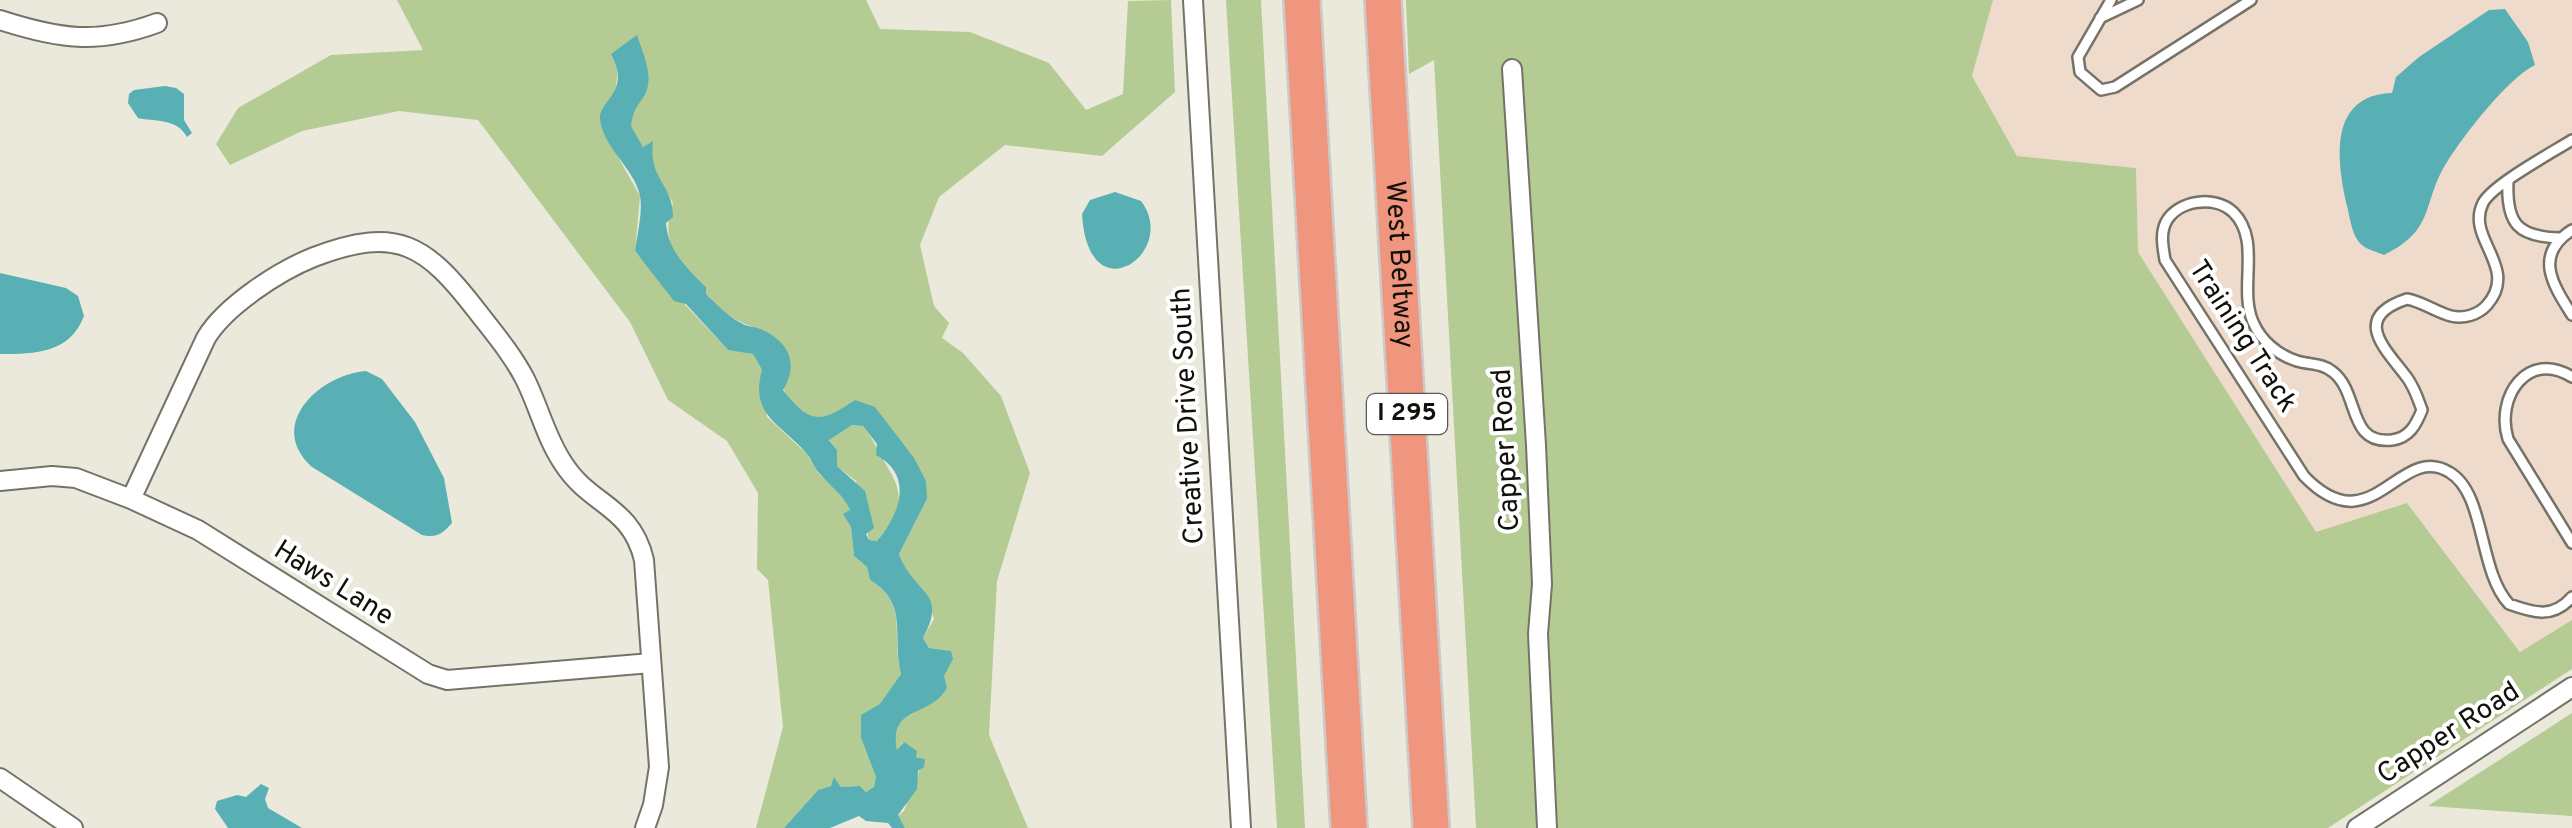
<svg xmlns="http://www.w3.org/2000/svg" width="2572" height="828" viewBox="0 0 2572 828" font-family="Overpass,sans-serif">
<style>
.education{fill:#eedbcb}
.green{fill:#b5cb94}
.water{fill:#58b0b4;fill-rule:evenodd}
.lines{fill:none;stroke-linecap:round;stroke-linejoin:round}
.lane-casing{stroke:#757367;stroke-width:14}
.street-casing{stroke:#757367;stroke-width:22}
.highway-casing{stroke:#cbcac9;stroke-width:40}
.lane{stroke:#fff;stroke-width:9}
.street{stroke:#fff;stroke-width:18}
.highway{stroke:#f0967e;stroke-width:35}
.labels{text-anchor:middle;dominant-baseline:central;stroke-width:8;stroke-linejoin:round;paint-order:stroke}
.shield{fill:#fff;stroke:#585854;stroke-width:2.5}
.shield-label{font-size:25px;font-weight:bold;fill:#11100b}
.street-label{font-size:28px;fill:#11100b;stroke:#fff}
</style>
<rect width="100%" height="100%" fill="#ebe9dc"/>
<path class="education" d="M 1993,0 L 2572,0 L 2572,620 L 2521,652 L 2407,503 L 2316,533 L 2138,252 L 2136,168 L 2017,156 L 1972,76 Z"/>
<path class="green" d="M 397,0 L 866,0 L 880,29 L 970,32 L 1049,63 L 1086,110 L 1123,94 L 1128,1 L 1171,0 L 1175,92 L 1102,156 L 1005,145 L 939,197 L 920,245 L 934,306 L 949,323 L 942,338 L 963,353 L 1001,396 L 1030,473 L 997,581 L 989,735 L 1028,828 L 905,828 L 898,816 L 904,811 L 924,759 L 916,757 L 903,742 L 897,751 L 894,732 L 899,721 C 935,703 940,690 951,651 L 929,648 L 923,638 L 934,619 L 925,591 L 905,571 L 899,554 L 927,499 L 855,400 C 845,407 832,420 819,419 C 785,416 769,355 759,328 C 737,324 721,310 706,294 L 706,287 C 678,259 659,244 673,203 L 650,163 L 652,142 L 643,147 L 630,126 L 634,106 L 618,67 L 615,95 L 602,111 L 610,143 L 640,196 L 635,252 L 727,349 L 753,354 L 762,370 L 767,417 L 807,454 L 818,473 L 845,497 L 850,511 L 844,514 L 851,527 L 854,556 L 867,567 L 870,580 C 909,603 891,635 901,674 L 861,738 L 876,777 L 874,787 L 866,792 L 860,786 L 841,787 L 835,778 L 831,786 L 818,790 L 784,828 L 756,828 L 783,727 L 768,580 L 757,569 L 758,493 L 727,441 L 668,400 L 630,322 L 478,120 L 399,111 L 302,131 L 230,165 L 216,144 L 238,108 L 331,55 L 423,50 Z
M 1226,0 L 1261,0 L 1305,828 L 1277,828 Z
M 1406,0 L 1993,0 L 1972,76 L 2017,156 L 2136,168 L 2138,252 L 2316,532 L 2407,503 L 2520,652 L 2572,620 L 2572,669 L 2328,828 L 1476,828 L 1434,60 L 1409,74 Z
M 852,425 L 863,426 C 872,437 877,449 884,461 C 906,496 903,508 877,541 L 869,540 L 856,481 L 837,466 L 837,450 L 829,439 Z
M 2572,713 L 2572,816 L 2428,806 Z"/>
<path class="water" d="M 2505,9 L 2528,42 L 2535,65 C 2507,79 2464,135 2447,162 C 2421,203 2437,229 2384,255 C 2378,252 2367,250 2362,245 C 2351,236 2350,215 2346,202 C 2336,157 2330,95 2392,93 L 2396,77 L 2419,57 L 2489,10 Z
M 637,35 C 643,54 656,79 643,98 C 635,109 633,112 631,126 L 643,147 L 653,141 C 648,180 673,183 673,217 L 666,223 C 668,251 687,268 706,287 L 706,294 C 717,305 729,317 743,324 C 748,327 753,326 758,328 C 788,340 800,362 783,390 C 810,424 820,424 855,400 L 875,407 L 914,458 L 926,481 L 927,499 L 899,554 C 913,594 949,590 923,638 L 929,648 L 951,651 L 953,659 L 944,676 L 947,688 C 929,719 888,705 897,750 L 904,742 L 917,751 L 916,757 L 925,759 L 924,767 L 918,771 L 917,789 L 898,815 L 905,828 L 892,828 L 888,823 L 866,821 L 859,816 L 830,828 L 784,828 L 818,790 L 831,786 L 834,777 L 841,787 L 860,786 L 866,792 L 874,787 L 876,777 L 861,738 L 861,715 L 880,704 L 901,674 C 892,635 909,603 870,580 L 867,567 L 854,556 L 851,527 L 843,514 L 850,510 C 843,494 831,487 820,474 C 814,468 812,460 807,454 C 782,424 749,416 762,370 L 753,354 L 728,350 L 686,304 L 674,301 L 635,251 C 637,235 643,212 640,196 C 635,169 603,148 600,119 C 598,101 632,92 611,54 ZM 852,425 L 863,426 L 877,444 L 876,455 C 915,476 899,515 877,541 L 869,540 L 866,534 L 874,528 L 865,491 L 837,466 L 837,450 L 829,440 Z
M 165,86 L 176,88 L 184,94 L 184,120 L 192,133 L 187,137 C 177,118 156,122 138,118 L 128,103 L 129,94 L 134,90 Z
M 1115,192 L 1141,201 C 1180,252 1088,317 1082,214 L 1090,200 Z
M 0,273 L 66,288 L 78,296 L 84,316 C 70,353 36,354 0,354 Z
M 366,371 L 382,379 L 415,422 L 444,478 L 452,523 C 442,534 437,538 422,535 L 312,467 C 266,426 318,375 366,371 Z
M 261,784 L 269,788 L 265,799 L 268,808 L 302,828 L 228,828 L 215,809 L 217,801 L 237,795 L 246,797 Z"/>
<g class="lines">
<g class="lane-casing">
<path id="lane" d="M 2111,0 L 2078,57 L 2080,72 L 2101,90 L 2115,87 L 2251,0
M 2100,18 L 2138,0
M 2572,140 C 2553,152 2492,185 2483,203 C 2465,239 2520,267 2487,305 C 2478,315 2464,319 2451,316 C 2436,312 2423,302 2407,299 C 2349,318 2387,350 2408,379 C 2415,389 2418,399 2422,410 C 2416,425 2409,438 2392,440 C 2347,445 2360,393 2333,372 C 2322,363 2311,365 2297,361 C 2278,355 2261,341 2253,322 C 2238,288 2262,240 2233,212 C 2215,195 2178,200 2166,222 C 2160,234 2163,247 2165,260 L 2304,476 C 2372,547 2399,442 2449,472 C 2486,493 2478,571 2509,604 C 2534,613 2553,619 2572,597
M 2508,181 C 2506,224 2518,237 2560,238
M 2572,230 C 2533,255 2553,285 2572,315
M 2572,377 C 2528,349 2495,397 2508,439 L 2572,543"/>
</g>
<g class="street-casing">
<path id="street" d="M 1193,0 L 1241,828
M 0,20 C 59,39 97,45 157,23
M 1512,69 L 1536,445 L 1542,584 L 1538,634 L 1547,828
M 0,481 L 52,476 L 76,478 L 131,499 L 198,530 L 428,674 L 447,680 L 651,663
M 131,499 L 206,338 C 225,306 279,271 314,257 C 398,225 426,245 477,311 C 494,333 512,354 525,379 C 539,407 546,438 563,463 C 590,506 631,505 644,560 L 659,767 L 653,805 L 645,828
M 0,778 L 73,828
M 2357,828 L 2572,687"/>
</g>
<g class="highway-casing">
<g id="highway">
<path d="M 1302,0 L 1349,828"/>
<path id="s1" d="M 1383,0 L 1431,828"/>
</g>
</g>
<use href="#lane" class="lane"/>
<use href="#street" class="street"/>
<use href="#highway" class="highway"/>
</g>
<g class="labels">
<rect class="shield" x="1367" y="394" width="80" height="40" rx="8"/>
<g class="shield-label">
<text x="1407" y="414">I 295</text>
</g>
<g class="street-label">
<text stroke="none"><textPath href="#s1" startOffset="265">West Beltway</textPath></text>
<text transform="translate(2242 337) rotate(57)">Training Track</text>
<text transform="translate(1189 416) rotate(-93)">Creative Drive South</text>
<text transform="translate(1507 450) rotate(-93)">Capper Road</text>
<text transform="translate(333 584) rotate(32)">Haws Lane</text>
<text transform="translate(2449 734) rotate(-33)">Capper Road</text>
</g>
</g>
</svg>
